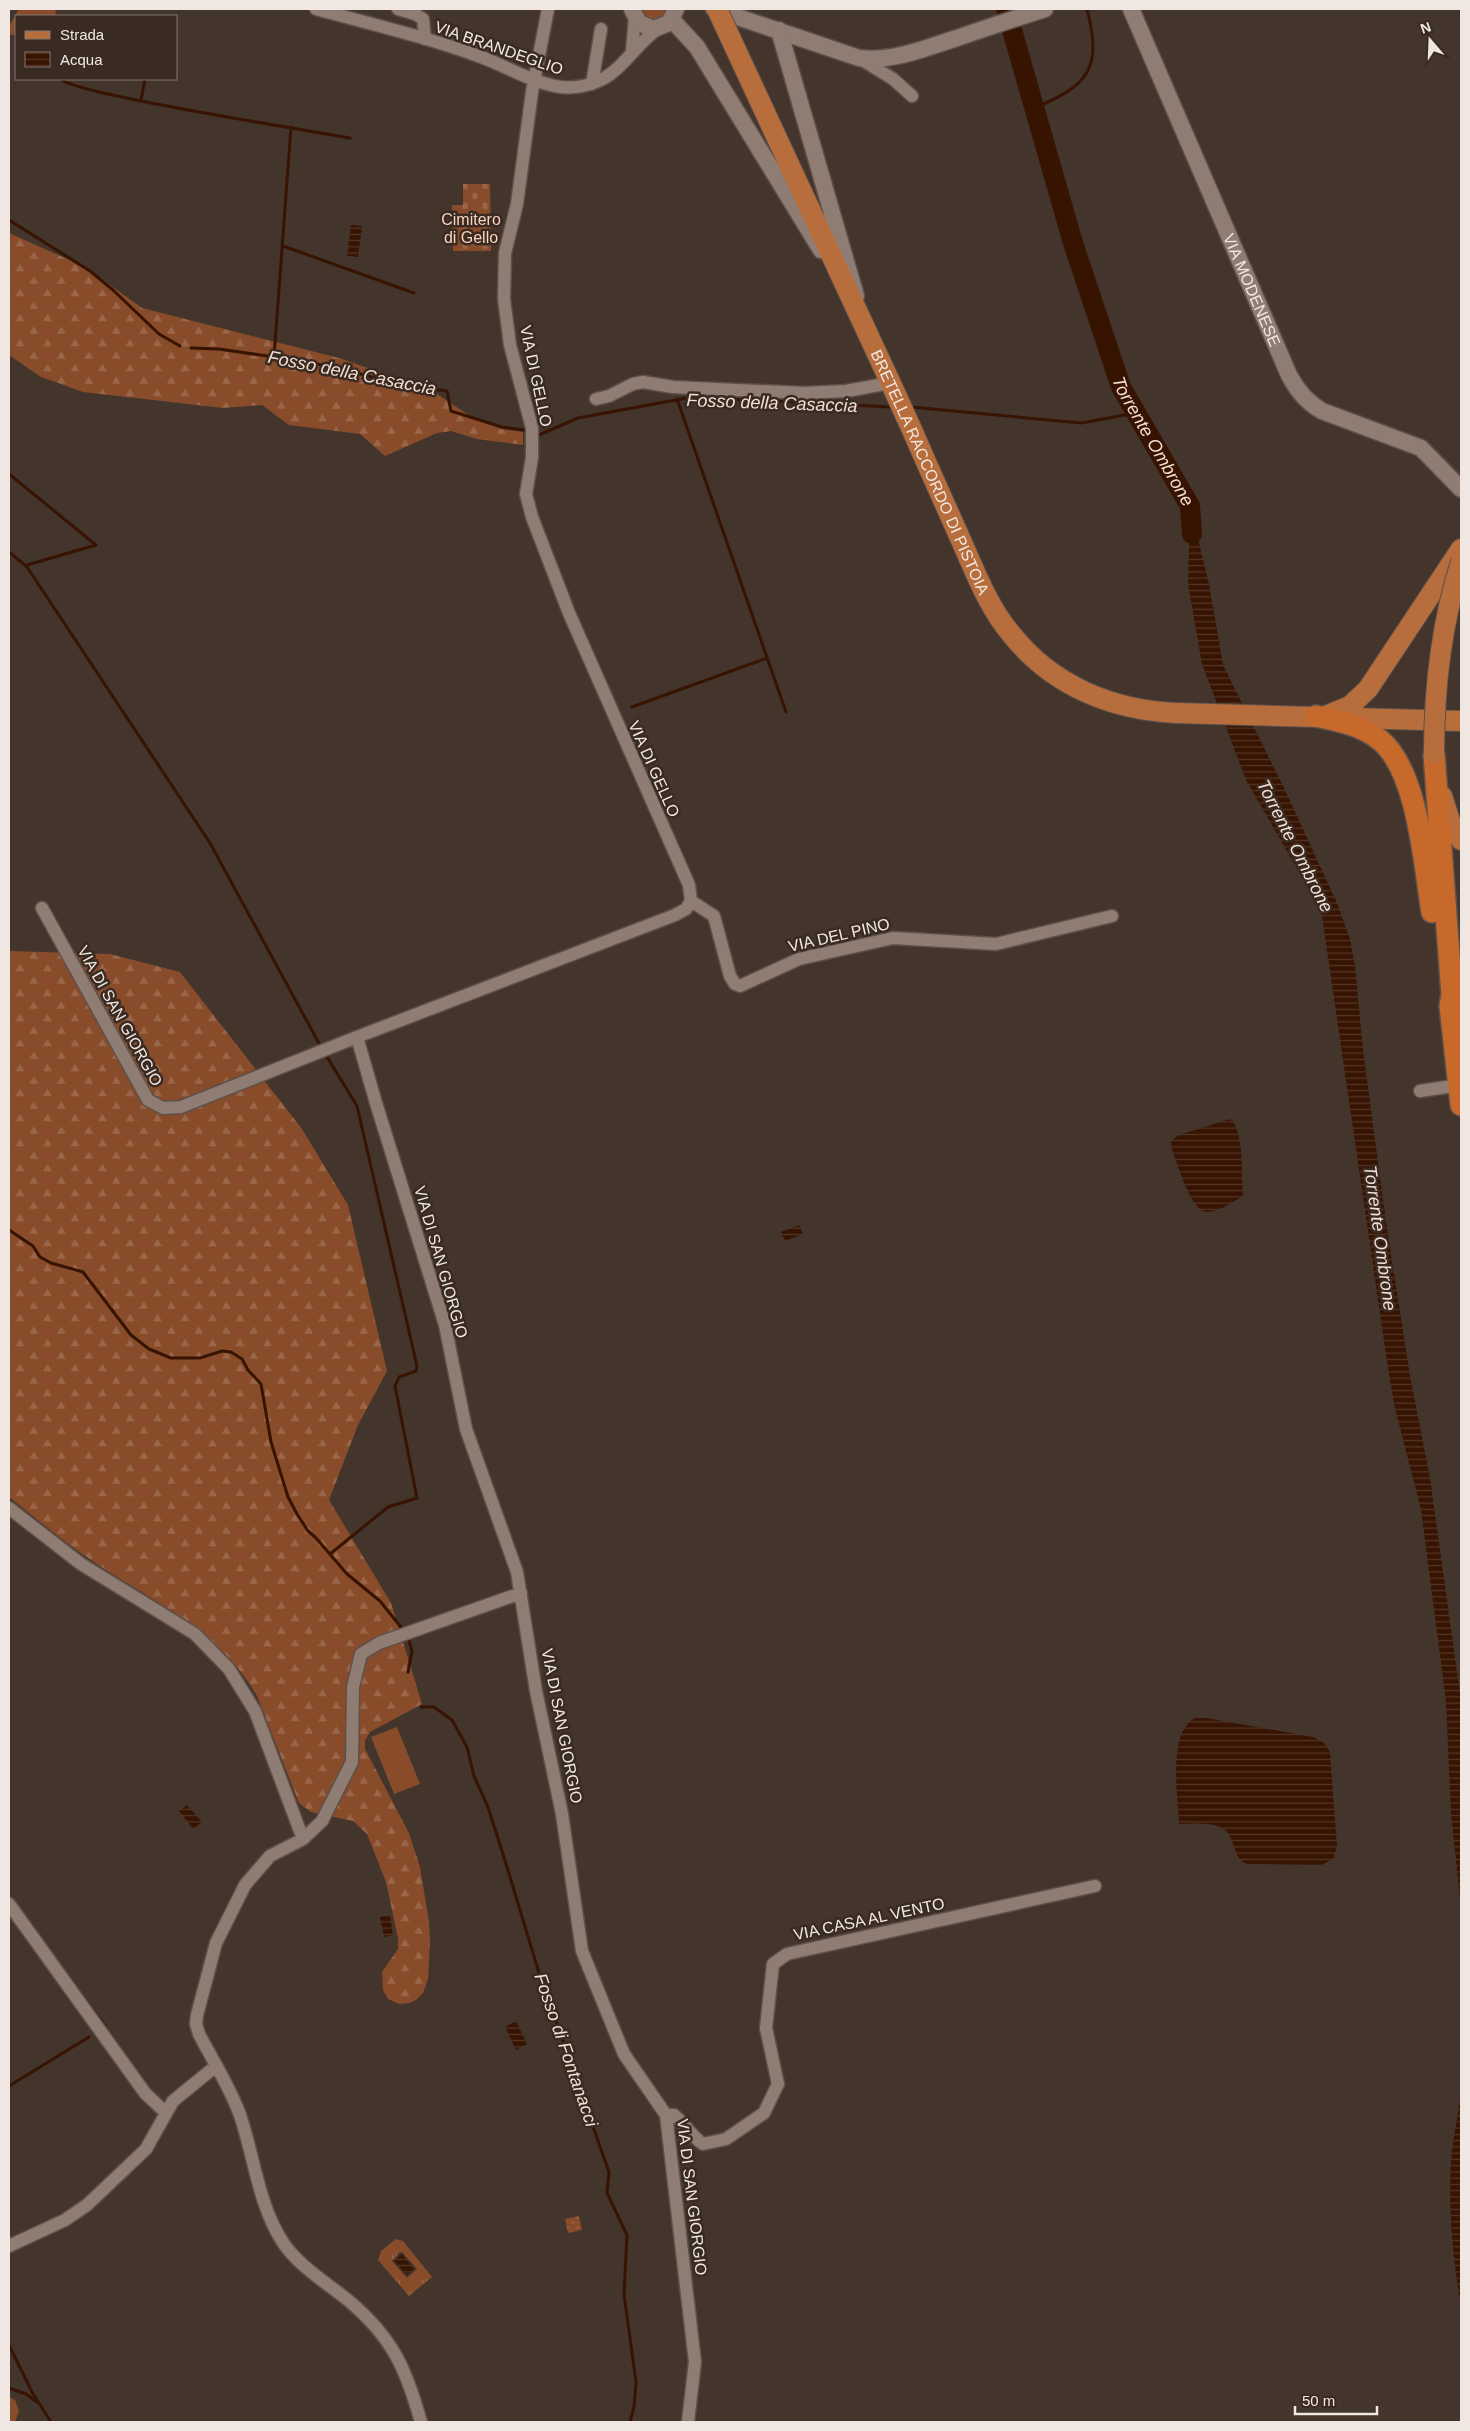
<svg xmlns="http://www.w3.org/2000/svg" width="1470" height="2431" viewBox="0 0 1470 2431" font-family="Helvetica,sans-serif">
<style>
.grass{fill:url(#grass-tufts);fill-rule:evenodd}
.forest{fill:url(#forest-firs)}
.cemetery{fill:url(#cemetery-stones)}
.park{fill:#894c2b}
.garden{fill:url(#garden-dots)}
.water{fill:url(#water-rules)}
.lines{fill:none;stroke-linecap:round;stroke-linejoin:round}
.stream{stroke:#371401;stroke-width:3}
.river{stroke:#371401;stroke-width:20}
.minor-casing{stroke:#5d504a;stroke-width:15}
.tertiary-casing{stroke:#5d504a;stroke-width:19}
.primary-casing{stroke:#5d504a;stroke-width:22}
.trunk-casing{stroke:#5d504a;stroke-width:24}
.minor{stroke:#8f7d73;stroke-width:12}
.tertiary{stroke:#8f7d73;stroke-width:16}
.primary{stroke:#b86e3c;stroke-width:20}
.trunk{stroke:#c6692a;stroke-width:21}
.primary-bridge-casing{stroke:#5d504a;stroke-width:22;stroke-linecap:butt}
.primary-bridge{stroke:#b86e3c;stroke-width:20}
.labels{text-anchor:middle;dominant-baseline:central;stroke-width:5;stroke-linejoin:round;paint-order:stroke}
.street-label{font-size:16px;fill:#f1e7e2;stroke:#392a22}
.park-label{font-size:16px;fill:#fcd3be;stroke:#392a22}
.water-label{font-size:18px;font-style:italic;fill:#f3ded3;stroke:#392a22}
</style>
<defs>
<pattern id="grass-tufts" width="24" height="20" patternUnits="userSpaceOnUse" patternTransform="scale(1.25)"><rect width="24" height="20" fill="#894c2b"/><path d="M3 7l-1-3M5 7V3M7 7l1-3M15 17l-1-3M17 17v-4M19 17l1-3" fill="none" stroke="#9a6649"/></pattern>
<pattern id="forest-firs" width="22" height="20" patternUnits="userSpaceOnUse" patternTransform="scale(1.25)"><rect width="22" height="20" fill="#894c2b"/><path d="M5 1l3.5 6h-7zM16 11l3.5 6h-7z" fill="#9a6649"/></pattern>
<pattern id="cemetery-stones" width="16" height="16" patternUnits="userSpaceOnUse" patternTransform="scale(1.25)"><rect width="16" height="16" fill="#894c2b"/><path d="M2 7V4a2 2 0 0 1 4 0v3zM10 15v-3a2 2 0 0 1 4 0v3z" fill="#9a6649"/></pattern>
<pattern id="garden-dots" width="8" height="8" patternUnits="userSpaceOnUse" patternTransform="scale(1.25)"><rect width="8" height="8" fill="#894c2b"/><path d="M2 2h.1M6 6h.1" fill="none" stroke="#9a6649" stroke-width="1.8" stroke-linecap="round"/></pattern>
<pattern id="water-rules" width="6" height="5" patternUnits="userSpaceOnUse" patternTransform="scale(1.25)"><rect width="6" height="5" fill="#371401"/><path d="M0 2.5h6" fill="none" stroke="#543626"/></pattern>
</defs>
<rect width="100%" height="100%" fill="#43342c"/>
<path class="grass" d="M 19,9 L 56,9 L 55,16 L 16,16 L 16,35 L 9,35 L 9,26 Z
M 643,9 L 667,9 L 661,18 C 653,22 645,18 643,9 Z
M 396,2239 L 403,2241 L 432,2277 L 409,2296 L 378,2260 L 381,2251 ZM 402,2252 L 417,2269 L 407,2278 L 392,2261 L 399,2253 Z"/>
<path class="forest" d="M 9,233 L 85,267 L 142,308 L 339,358 L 431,390 L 473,418 L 501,429 L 523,432 L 523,445 L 477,439 L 451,431 L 437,433 L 385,456 L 360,434 L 289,425 L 262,405 L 223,408 L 83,392 L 41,377 L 9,355 Z
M 9,951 L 110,954 L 180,972 L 302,1129 L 348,1205 L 387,1371 L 358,1425 L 329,1500 L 391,1603 L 422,1704 L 370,1732 L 365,1741 L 365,1749 L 409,1833 L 420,1867 L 429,1922 L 430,1941 L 428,1979 L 423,1993 L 417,1999 L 410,2003 L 399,2004 L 388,1999 L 383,1990 L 382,1972 L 398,1949 L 398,1938 L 386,1882 L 367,1834 L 353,1821 L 311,1812 L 299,1803 L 257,1696 C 220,1630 151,1601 91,1560 C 62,1541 36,1518 9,1497 Z
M 9,2397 L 15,2400 L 19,2411 L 15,2422 L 9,2422 Z"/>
<path class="cemetery" d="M 463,184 L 490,184 L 491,251 L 453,251 L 452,205 L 463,205 Z"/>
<path class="park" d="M 397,1727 L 420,1784 L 394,1794 L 371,1737 Z"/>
<path class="garden" d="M 579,2216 L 582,2230 L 568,2233 L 565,2219 Z"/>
<path class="water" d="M 351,225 L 362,226 L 358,257 L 347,256 Z
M 1190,506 L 1209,584 L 1223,665 L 1284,788 L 1337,903 L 1350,939 L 1355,966 L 1363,1050 L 1386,1222 L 1410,1376 L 1430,1478 L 1461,1701 L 1461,1909 L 1451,1813 L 1446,1701 L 1421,1510 L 1394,1404 L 1387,1361 L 1322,916 L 1310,891 L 1246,780 L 1202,664 L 1188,584 Z
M 1230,1119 C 1245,1131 1241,1179 1243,1196 C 1233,1202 1219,1212 1207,1212 C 1191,1212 1177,1163 1172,1149 L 1171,1141 L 1179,1135 Z
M 799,1225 L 803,1234 L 785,1241 L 781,1232 Z
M 1196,1718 L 1206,1718 L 1313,1737 L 1324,1743 L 1330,1752 L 1337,1847 L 1333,1859 L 1321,1865 L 1247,1864 C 1230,1857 1237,1833 1220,1827 C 1208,1822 1192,1824 1179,1824 C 1178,1798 1167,1729 1196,1718 Z
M 187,1805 L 202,1822 L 193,1829 L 179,1811 Z
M 390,1915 L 393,1935 L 384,1937 L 380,1917 Z
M 516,2021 L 527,2044 L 516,2050 L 505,2027 Z
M 1461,2084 L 1461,2307 C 1453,2259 1448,2209 1451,2161 C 1453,2135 1460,2110 1461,2084 Z
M 402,2254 L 414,2269 L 407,2275 L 394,2261 Z"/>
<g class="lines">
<path class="stream" d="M 61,79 C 73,94 313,131 350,138
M 141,100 L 145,79
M 1034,108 C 1090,85 1102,68 1087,9
M 9,220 L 90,271 L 113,290 L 159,334 L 180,346
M 283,246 L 414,293
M 191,348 L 219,349 L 274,357 L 334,367 L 406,386 L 447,391 L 451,411 L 502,427 L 524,430
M 274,357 L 291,127
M 677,399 L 786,712
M 911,407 L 1081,423 L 1136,413
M 539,435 L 578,418 L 692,397 L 890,407
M 9,474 L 96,545 L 27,565
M 9,552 L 27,567 L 210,843 L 321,1047
M 632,707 L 767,658
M 324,1052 L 357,1106 L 417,1366 L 416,1371 L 399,1377 L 395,1386 L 417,1498 L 388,1507 L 330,1554
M 9,1230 L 33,1246 L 40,1257 L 51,1263 L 83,1272 L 131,1335 L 149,1349 L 171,1358 L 200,1358 L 222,1351 L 231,1352 L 242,1359 L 248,1370 L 261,1384 L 271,1442 L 288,1497 L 297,1514 L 308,1531 L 316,1538 L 347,1574 L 380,1601 L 404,1631
M 408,1672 L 412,1651 L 408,1637
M 421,1707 L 434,1707 L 452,1720 L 467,1747 L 474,1776 L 488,1807 L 507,1867 L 539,1973 L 609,2172 L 607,2193 L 627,2235 L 624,2294 L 636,2382 L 634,2407 L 630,2422
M 84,1998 L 105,2026
M 9,2086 L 89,2037
M 9,2345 L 32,2392 L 51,2422
M 9,2388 L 26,2394 L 37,2402"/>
<path class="river" id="s1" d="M 1006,9 L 1073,243 L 1121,387 L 1190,506 L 1192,534"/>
<g class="minor-casing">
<path id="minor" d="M 316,9 C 371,24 427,37 481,57 C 506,66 529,81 555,86 C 569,89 583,87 596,82 C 621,73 635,44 659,28
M 398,9 L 415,14 L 423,19 L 425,39
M 548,9 L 532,92 L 517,204 L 505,253 L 504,299 L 510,345 L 532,428 L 532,457 L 526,494 L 532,517 L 569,613 L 689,885 L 691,901 L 686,909 L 675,915 L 357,1037 L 376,1103 L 445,1325 L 466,1429 L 517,1572 L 536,1691 L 562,1814 L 582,1951 L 624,2054 L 666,2115 L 695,2362 L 688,2422
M 632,51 L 635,17
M 859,58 L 893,79 L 912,96
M 592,84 L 601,29
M 596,399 L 609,396 L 633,384 L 643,382 L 673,387 L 805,393 L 846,391 L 890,383
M 691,901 L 714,916 L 730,976 L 735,984 L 740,986 L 799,959 L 893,938 L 996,944 L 1112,916
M 42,908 L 148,1100 L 163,1108 L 181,1107 L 357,1037
M 1420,1091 L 1453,1086
M 9,1508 L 81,1564 L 195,1634 L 229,1669 L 255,1711 L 303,1839
M 9,1904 L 145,2093 L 166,2113
M 666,2115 L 674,2115 C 685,2124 691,2136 703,2144 L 726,2139 L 764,2113 L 778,2084 L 766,2028 L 773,1964 L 787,1954 L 1095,1886
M 9,2246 L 65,2220 L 87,2205 L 146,2149 L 173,2101 L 216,2066
M 421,2422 C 406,2369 393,2338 349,2301 C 327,2283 297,2265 282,2241 C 258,2203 254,2156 240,2115 C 230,2087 213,2061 199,2034 L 196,2024 L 197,2015 L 216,1943 L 245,1885 L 270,1856 L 303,1839 L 322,1821 L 352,1762 L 353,1687 L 361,1654 L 379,1643 L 521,1593"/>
</g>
<g class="tertiary-casing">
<g id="tertiary">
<path d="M 632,9 L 639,23 L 654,29 L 669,23 L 676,9"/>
<path d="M 714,9 L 859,58 C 893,62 925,48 957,38 C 986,28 1016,18 1045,9"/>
<path id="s2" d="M 1131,9 L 1289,375 C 1297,390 1306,402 1322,411 L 1421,448 L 1461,489"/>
<path d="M 672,20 L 697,47 L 821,250"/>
<path d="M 779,30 L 856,296"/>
</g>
</g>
<g class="primary-casing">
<g id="primary">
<path id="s3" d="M 730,37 C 791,169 853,300 913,432 C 928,467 944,502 960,538 C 975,571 988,607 1012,635 C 1053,686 1112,710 1176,713 L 1461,721"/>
<path d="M 1328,715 L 1350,706 L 1368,689 L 1461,549"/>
<path d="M 1442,796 L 1451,824 L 1461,840"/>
</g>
</g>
<g class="trunk-casing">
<path id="trunk" d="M 1316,716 C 1339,721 1361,725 1380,740 C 1418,771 1424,864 1432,912
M 1434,754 L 1452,995 L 1450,1006 L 1461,1105"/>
</g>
<use href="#minor" class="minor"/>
<use href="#tertiary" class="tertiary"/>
<use href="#primary" class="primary"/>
<use href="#trunk" class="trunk"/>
<g class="primary-bridge-casing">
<path id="primary-bridge" d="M 717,9 L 730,37
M 1434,754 C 1434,688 1441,624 1461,562"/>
</g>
<use href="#primary-bridge" class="primary-bridge"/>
</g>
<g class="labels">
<g class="street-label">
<text transform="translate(499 48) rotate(19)">VIA BRANDEGLIO</text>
<text stroke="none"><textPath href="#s2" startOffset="306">VIA MODENESE</textPath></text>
<text transform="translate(536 376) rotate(78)">VIA DI GELLO</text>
<text stroke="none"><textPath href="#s3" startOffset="479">BRETELLA RACCORDO DI PISTOIA</textPath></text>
<text transform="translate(654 769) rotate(66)">VIA DI GELLO</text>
<text transform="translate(839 935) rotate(-13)">VIA DEL PINO</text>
<text transform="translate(120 1016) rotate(61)">VIA DI SAN GIORGIO</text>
<text transform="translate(441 1262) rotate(74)">VIA DI SAN GIORGIO</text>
<text transform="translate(562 1726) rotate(79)">VIA DI SAN GIORGIO</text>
<text transform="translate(869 1919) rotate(-12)">VIA CASA AL VENTO</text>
<text transform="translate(692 2197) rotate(83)">VIA DI SAN GIORGIO</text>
</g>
<g class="park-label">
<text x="471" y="219">Cimitero<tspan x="471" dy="18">di Gello</tspan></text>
</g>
<g class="water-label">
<text transform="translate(352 373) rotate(11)">Fosso della Casaccia</text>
<text transform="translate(772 403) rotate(2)">Fosso della Casaccia</text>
<text stroke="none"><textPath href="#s1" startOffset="458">Torrente Ombrone</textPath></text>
<text transform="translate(1295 846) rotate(63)">Torrente Ombrone</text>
<text transform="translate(1380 1238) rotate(82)">Torrente Ombrone</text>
<text transform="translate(566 2050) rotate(71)">Fosso di Fontanacci</text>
</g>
</g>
<rect width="1470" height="2431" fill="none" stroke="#f1e7e2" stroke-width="20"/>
<rect x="15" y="15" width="162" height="65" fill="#392a22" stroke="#83766f"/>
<rect x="25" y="31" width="25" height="8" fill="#b86e3c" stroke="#83766f"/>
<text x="60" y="40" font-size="15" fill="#f1e7e2">Strada</text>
<rect x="25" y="52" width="25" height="15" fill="url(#water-rules)" stroke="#83766f"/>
<text x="60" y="65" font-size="15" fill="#f1e7e2">Acqua</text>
<g transform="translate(1430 40) rotate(341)" stroke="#392a22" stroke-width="4" paint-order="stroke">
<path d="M0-4L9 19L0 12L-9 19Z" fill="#f1e7e2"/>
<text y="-8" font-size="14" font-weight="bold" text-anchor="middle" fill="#f1e7e2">N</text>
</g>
<path d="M1295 2406v8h82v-8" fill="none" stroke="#f1e7e2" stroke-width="2.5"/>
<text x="1302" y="2406" font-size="15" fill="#f1e7e2" stroke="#392a22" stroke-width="4" paint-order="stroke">50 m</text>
</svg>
